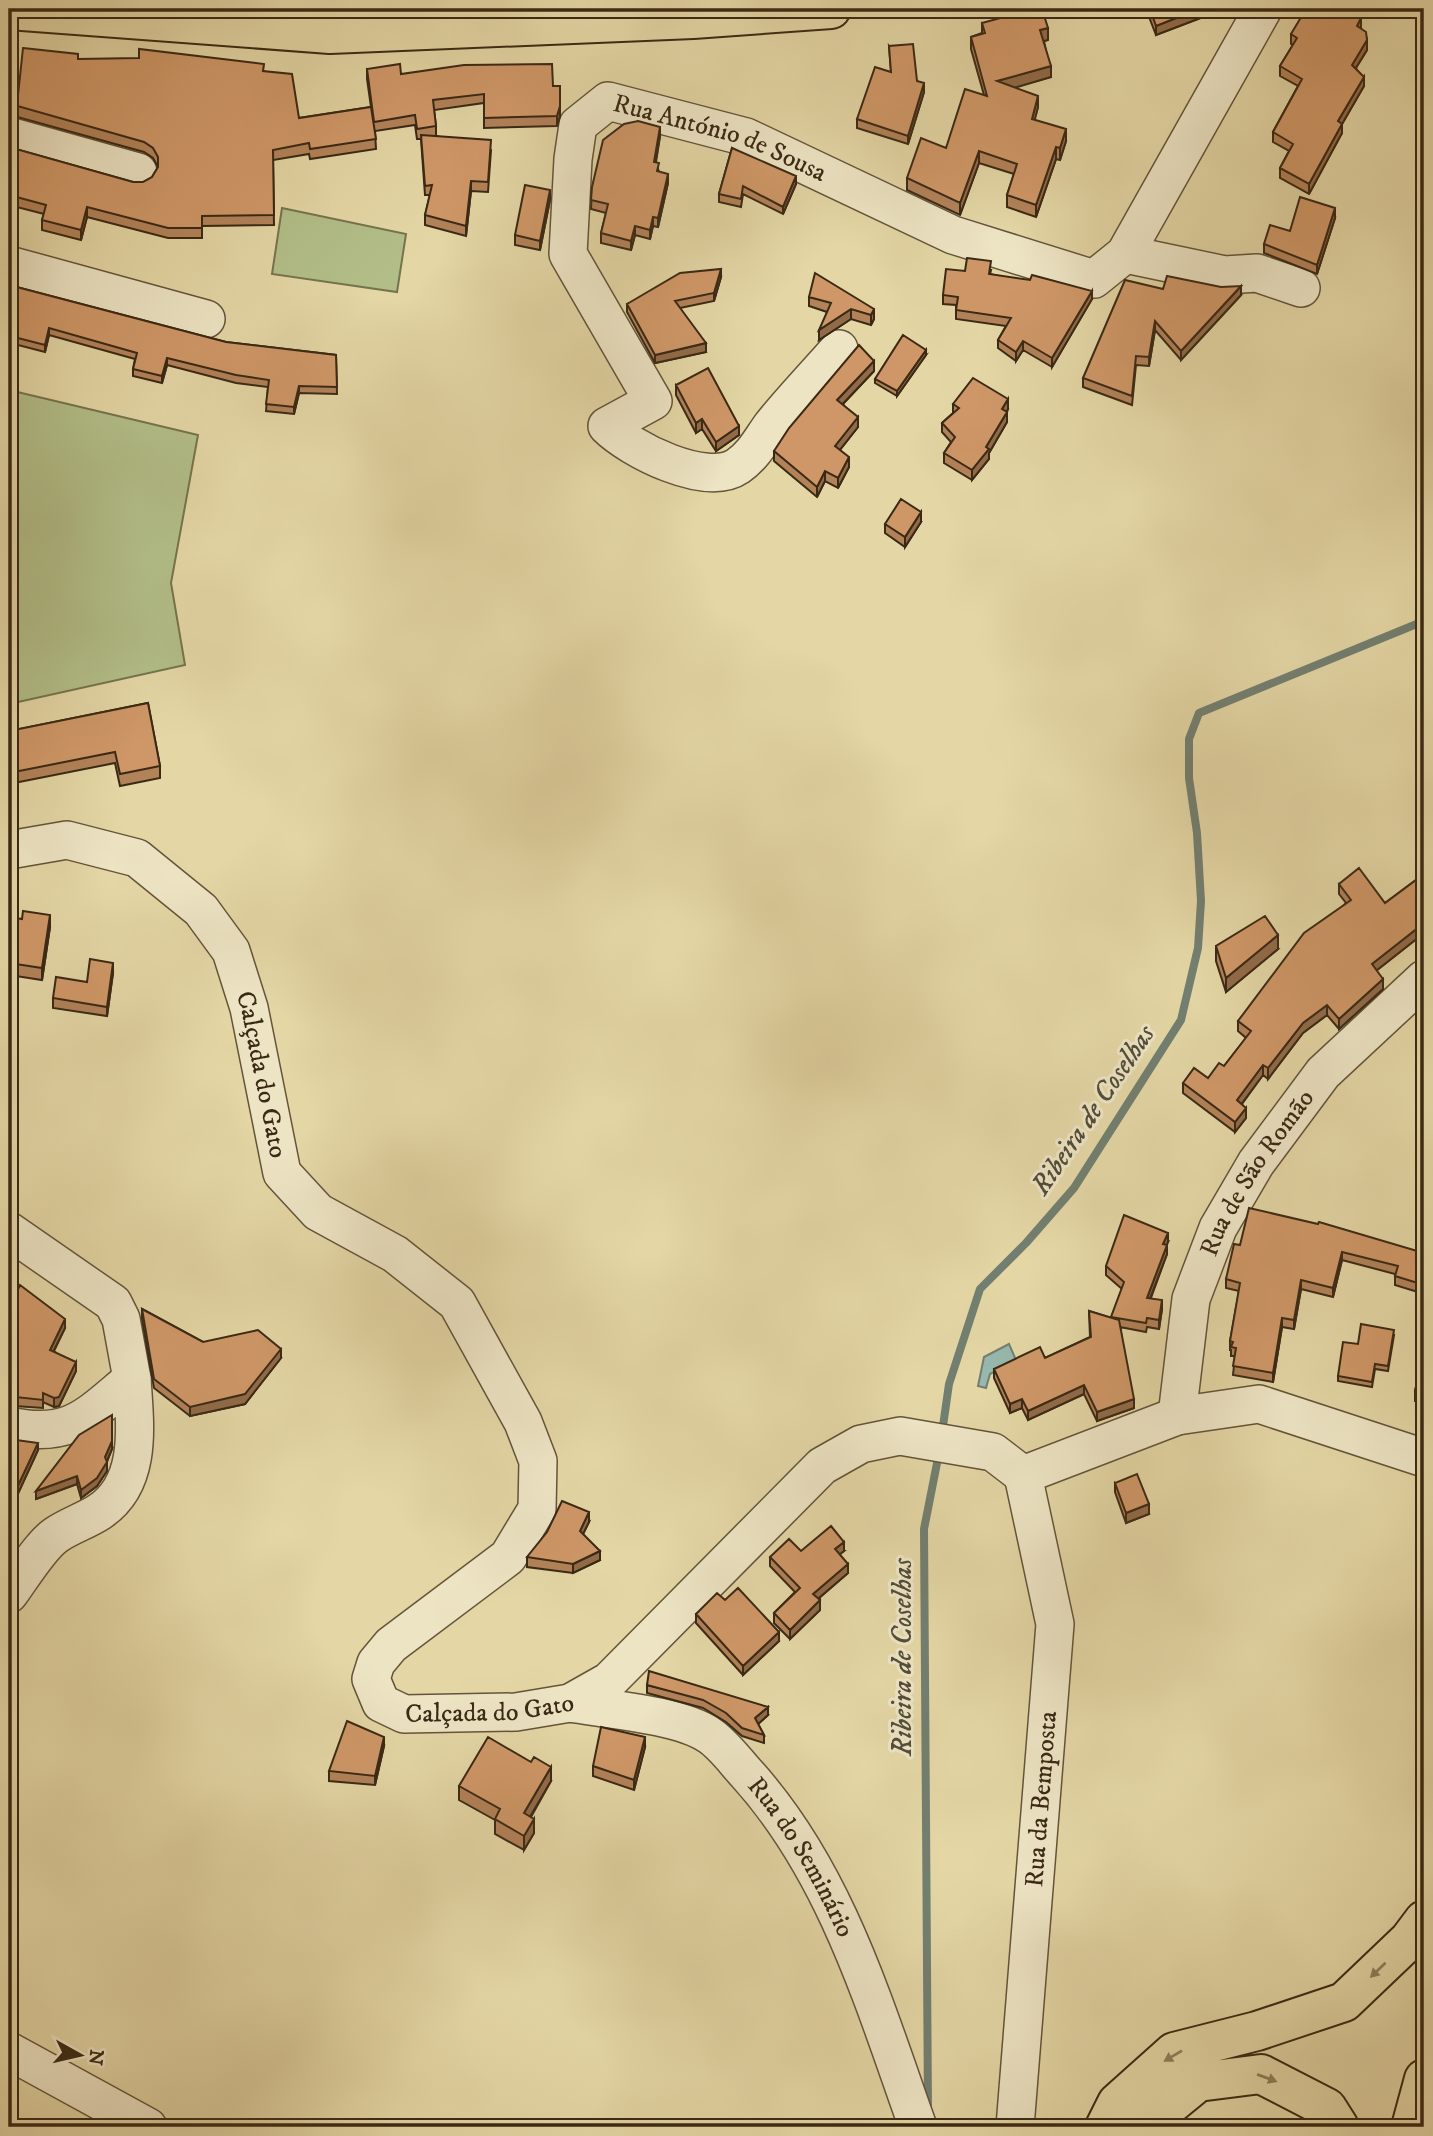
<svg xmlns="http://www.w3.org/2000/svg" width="1433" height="2136" viewBox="0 0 1433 2136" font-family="'IM FELL DW Pica',serif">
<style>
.green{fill:#b2be88;stroke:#76744e;stroke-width:2}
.water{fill:#97b8ad;stroke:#727f70;stroke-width:2}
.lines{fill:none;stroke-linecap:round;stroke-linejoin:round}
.stream{stroke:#727f70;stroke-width:8}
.minor-casing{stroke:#645439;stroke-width:40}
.major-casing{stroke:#3a2915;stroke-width:42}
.highway-casing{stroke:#3a2915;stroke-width:42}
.minor{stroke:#ede4c4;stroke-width:37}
.major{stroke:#e4d6a5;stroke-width:38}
.highway{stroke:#e4d6a5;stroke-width:38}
.wall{fill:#b28259;stroke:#3a2915;stroke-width:2}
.shaded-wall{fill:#916a48;stroke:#3a2915;stroke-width:2}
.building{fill:#cf9767;stroke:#3a2915;stroke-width:2}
.oneway{fill:#8f805d}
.labels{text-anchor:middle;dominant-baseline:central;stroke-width:6;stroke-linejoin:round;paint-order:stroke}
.street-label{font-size:26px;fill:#3a2915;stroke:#ede4c4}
.water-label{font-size:28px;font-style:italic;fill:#514d3b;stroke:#ede4c4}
</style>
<rect width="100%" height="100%" fill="#e4d6a5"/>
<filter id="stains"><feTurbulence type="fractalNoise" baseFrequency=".00286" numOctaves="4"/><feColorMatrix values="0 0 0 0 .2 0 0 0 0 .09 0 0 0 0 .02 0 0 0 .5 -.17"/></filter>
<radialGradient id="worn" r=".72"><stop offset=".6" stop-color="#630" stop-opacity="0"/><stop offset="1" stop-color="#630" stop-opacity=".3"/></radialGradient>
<path class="green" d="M 282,208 L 406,234 L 397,292 L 272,274 Z
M 9,390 L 198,435 L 171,583 L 185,665 L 9,704 Z"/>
<path class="water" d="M 1009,1344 L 1016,1360 L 990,1374 L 986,1388 L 978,1386 L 984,1357 Z"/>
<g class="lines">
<path class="stream" d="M 942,1433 L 949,1384 L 980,1289 L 1026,1243 L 1074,1188 L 1181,1020 L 1198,948 L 1201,901 L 1197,833 L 1189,778 L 1189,739 L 1199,713 L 1424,621
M 928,2110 L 924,1529 L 939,1453"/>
<g class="minor-casing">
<g id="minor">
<path d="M 9,136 L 138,172"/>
<path d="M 1125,254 L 1225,275 L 1257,273 L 1301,288"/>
<path d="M 9,265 L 206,319"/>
<path id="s1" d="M 839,349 C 817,374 793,399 772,425 C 761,440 754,455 738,466 C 706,488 630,449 607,426 L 653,401 L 568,254 L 573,159 L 578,125 L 608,101 L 746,137 L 953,235 L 1094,279 L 1125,254 L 1263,9"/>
<path id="s2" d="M 9,850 L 67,840 L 137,858 L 201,910 L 231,951 L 249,1008 L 282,1173 L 318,1212 L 395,1254 L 457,1303 L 523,1422 L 538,1461 L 537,1509 L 508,1557 L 391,1645 L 376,1663 L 371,1679 L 381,1703 L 404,1714 L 516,1712 L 570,1703 L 609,1681 L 822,1466 L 861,1444 L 900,1436 L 993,1452 L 1023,1475"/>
<path d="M 9,1231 L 113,1303 L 121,1319 L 132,1379"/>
<path id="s3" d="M 1177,1416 L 1191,1299 L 1218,1228 L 1256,1163 L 1323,1073 L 1424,979"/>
<path d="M 9,1426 C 71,1439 87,1416 132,1379 C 135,1426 143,1483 99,1512 C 85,1521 69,1526 56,1535 C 40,1546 21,1578 9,1594"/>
<path d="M 1023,1475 L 1177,1416 L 1259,1404 L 1424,1458"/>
<path id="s4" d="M 570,1703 C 606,1709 680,1715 709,1735 C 723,1744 735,1761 746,1773 C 836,1872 874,2004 918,2127"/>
<path d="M 9,2051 L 148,2127"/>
<path id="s5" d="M 1015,2127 L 1055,1624 L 1023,1475"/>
</g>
</g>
<g class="major-casing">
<path id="major" d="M 9,10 L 330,34 L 693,19 L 831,9"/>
</g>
<g class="highway-casing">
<path id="highway" d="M 1105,2127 L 1117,2103 L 1174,2052 L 1257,2031 L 1344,2002 L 1409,1940 L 1424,1920
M 1143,2127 L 1198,2082 L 1261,2074 L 1327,2108 L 1339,2127
M 1411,2127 L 1424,2079"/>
</g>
<use href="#minor" class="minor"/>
<use href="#major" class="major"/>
<use href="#highway" class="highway"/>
</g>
<path class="wall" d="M 1146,9 L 1224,9 L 1156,35 Z
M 982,23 L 1048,40 L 1044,41 L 1051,77 L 1015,87 L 1038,107 L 1034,120 L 1066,141 L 1060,160 L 1056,159 L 1036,217 L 1007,207 L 1007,195 L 1014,174 L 979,163 L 960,215 L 907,190 L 907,178 L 946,148 L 984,95 L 971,49 L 971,37 L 982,33 Z
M 1361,28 L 1367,50 L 1356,68 L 1364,86 L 1342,124 L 1342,133 L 1309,194 L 1280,178 L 1280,168 L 1289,151 L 1273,142 L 1273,132 L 1298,86 L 1280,76 L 1280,66 L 1293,45 L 1291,44 L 1291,34 Z
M 889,46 L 924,92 L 908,144 L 857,128 L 857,119 L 891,72 Z
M 78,59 L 264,71 L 299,118 L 371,107 L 367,79 L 367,69 L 401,74 L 553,86 L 560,116 L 557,126 L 484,128 L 484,103 L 434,110 L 436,126 L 436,136 L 491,150 L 488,192 L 471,191 L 466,236 L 425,225 L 425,215 L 430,195 L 425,195 L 421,139 L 417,139 L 415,125 L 375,131 L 376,149 L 310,159 L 309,154 L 273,160 L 274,225 L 202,226 L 202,238 L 168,238 L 87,217 L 81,240 L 42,230 L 42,220 L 44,214 L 9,205 L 9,147 L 133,182 L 143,182 L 152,177 L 158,167 L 153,158 L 144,152 L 14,116 L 9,116 L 9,92 L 18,95 Z
M 660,136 L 656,162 L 659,172 L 668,183 L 658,227 L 653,226 L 650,239 L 635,235 L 631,250 L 601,243 L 601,233 L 606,213 L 591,209 L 592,187 Z
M 732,148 L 796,184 L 783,214 L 743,194 L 741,207 L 719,202 L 719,194 Z
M 550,200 L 540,250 L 515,245 L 515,235 Z
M 1335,218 L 1317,274 L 1264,253 L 1264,244 L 1290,231 Z
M 991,270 L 990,274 L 1092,299 L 1052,367 L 1023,350 L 1016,361 L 998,348 L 998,340 L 1006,326 L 956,319 L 956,305 L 943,304 L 943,295 L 965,271 Z
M 721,277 L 714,301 L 680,308 L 706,352 L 655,363 L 627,312 L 627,304 Z
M 9,285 L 226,342 L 336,355 L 337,394 L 299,393 L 294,414 L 266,411 L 268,387 L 236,383 L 167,365 L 162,383 L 133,376 L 133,369 L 135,359 L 49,335 L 45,352 L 14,344 L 14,337 L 16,329 L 9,327 Z
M 1163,289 L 1241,295 L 1181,360 L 1155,330 L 1149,366 L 1136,365 L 1132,405 L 1083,387 L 1083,378 Z
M 809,297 L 874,309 L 874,319 L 871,325 L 851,319 L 819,340 L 827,312 L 809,306 Z
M 926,355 L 897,396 L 875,383 L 875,379 Z
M 874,371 L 843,404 L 858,427 L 840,450 L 849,467 L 838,488 L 825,481 L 817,497 L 774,461 L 774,451 Z
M 676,385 L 739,435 L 716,451 L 702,429 L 696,433 L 676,395 Z
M 953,404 L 1008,409 L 1007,412 L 1007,422 L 989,453 L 989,459 L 972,480 L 944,463 L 944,453 L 951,442 L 942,432 L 942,423 L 953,413 Z
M 921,522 L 905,547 L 885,533 L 885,524 Z
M 148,703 L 160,766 L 160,778 L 120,786 L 115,763 L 9,784 L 9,731 Z
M 1424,874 L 1424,933 L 1376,971 L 1383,989 L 1339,1029 L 1327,1015 L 1303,1033 L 1268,1079 L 1263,1075 L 1242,1104 L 1246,1118 L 1235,1132 L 1183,1093 L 1183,1083 L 1208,1078 L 1224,1066 L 1246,1038 L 1238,1031 L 1238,1021 L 1346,903 L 1339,894 L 1339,884 L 1385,903 Z
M 9,917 L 50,927 L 42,980 L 9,975 Z
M 1216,946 L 1278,949 L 1226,992 L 1216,961 Z
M 113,973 L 107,1016 L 53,1008 L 53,998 L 87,982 Z
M 1168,1242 L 1166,1245 L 1167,1254 L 1151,1298 L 1162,1309 L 1159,1329 L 1147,1327 L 1146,1332 L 1120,1327 L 1134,1408 L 1097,1421 L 1084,1394 L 1028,1420 L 1022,1408 L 1010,1413 L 994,1378 L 994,1369 L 1045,1358 L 1090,1337 L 1089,1311 L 1111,1318 L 1122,1289 L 1106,1275 L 1106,1266 Z
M 1240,1245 L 1424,1253 L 1424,1294 L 1395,1285 L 1395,1274 L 1342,1260 L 1333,1297 L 1301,1289 L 1294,1329 L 1282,1327 L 1273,1382 L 1233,1375 L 1235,1356 L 1231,1356 L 1231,1350 L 1230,1350 L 1230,1341 L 1239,1291 L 1226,1288 L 1226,1279 Z
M 9,1308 L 65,1328 L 54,1351 L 76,1371 L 59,1406 L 54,1407 L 43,1402 L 43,1408 L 15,1406 L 15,1401 L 9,1398 Z
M 142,1309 L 203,1342 L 281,1358 L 245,1404 L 190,1416 L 154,1388 L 142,1319 Z
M 1394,1335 L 1388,1371 L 1375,1369 L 1372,1387 L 1338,1381 L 1338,1376 L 1358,1344 Z
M 1424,1352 L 1424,1404 L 1415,1401 L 1415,1391 Z
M 9,1439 L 38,1450 L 15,1500 L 9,1490 Z
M 112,1449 L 107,1462 L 107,1471 L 97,1486 L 81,1498 L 77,1484 L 36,1499 Z
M 1115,1483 L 1149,1514 L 1126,1523 L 1115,1492 Z
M 589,1522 L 583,1534 L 600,1560 L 573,1573 L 527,1567 L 527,1557 Z
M 801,1551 L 844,1551 L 840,1554 L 848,1573 L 818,1599 L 820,1610 L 790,1639 L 774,1623 L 774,1613 L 795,1592 L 770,1566 L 770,1557 Z
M 725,1600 L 779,1641 L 743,1675 L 696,1623 L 696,1614 Z
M 647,1685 L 768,1715 L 758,1724 L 764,1735 L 764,1743 L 742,1736 L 726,1722 L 703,1708 L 647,1693 Z
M 384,1746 L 375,1785 L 329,1781 L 329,1771 Z
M 645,1747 L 634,1790 L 593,1776 L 593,1766 Z
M 551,1781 L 531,1817 L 534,1833 L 524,1850 L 495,1834 L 495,1820 L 459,1800 L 459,1786 Z"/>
<path class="shaded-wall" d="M 1199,9 L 1224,9 L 1156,35 L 1156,26 Z
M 1361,18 L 1361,28 L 1357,36 L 1357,26 Z
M 1048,28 L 1048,40 L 1040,42 L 1040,30 Z
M 1367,40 L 1367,50 L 1352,74 L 1352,65 Z
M 1051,66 L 1051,77 L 997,93 L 997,81 Z
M 1364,77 L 1364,86 L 1338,131 L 1338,121 Z
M 924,83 L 924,92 L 908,144 L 908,136 Z
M 1038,96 L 1038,107 L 1032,131 L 1032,119 Z
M 560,106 L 560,116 L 557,126 L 557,116 Z
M 1342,124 L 1342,133 L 1309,194 L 1309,184 Z
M 660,127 L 660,136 L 654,171 L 654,162 Z
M 1066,129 L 1066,141 L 1060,160 L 1060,148 Z
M 1056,147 L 1056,159 L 1036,217 L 1036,205 Z
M 979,151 L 979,163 L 960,215 L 960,203 Z
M 668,174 L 668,183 L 658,227 L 658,218 Z
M 796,176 L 796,184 L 783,214 L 783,207 Z
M 471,181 L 471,191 L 466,236 L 466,226 Z
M 550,190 L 550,200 L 540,250 L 540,241 Z
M 87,207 L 87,217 L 81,240 L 81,230 Z
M 1335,208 L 1335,218 L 1317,274 L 1317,265 Z
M 653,217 L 653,226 L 650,239 L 650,230 Z
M 635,226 L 635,235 L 631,250 L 631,241 Z
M 721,269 L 721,277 L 714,301 L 714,293 Z
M 1241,286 L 1241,295 L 1181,360 L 1181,351 Z
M 1092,291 L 1092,299 L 1052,367 L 1052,358 Z
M 851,309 L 851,319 L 819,340 L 819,330 Z
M 874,309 L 874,319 L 871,325 L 871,315 Z
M 1155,321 L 1155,330 L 1149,366 L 1149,357 Z
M 49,328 L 49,335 L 45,352 L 45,345 Z
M 1023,341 L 1023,350 L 1016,361 L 1016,352 Z
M 706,343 L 706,352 L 655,363 L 655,355 Z
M 926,350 L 926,355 L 897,396 L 897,391 Z
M 167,358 L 167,365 L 162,383 L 162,376 Z
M 874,361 L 874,371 L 837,410 L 837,400 Z
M 299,386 L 299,393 L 294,414 L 294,407 Z
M 1008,399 L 1008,409 L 1002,419 L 1002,409 Z
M 1007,412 L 1007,422 L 989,453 L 989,459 L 972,480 L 972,470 Z
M 858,417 L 858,427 L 835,456 L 835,446 Z
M 702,419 L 702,429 L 696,433 L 696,423 Z
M 739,426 L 739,435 L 716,451 L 716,442 Z
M 849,457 L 849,467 L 838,488 L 838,478 Z
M 825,471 L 825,481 L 817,497 L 817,487 Z
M 921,512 L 921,522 L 905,547 L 905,537 Z
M 50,915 L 50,927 L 42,980 L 42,968 Z
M 1424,923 L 1424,933 L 1372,974 L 1372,964 Z
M 1278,935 L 1278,949 L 1226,992 L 1226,978 Z
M 113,963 L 113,973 L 107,1016 L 107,1007 Z
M 1383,979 L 1383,989 L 1339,1029 L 1339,1019 Z
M 1327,1005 L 1327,1015 L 1303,1033 L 1268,1079 L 1268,1068 L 1303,1023 Z
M 1263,1065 L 1263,1075 L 1237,1110 L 1237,1100 Z
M 1246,1108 L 1246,1118 L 1235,1132 L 1235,1122 Z
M 1168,1233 L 1168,1242 L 1163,1253 L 1163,1244 Z
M 1167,1245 L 1167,1254 L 1147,1306 L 1147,1298 Z
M 1342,1252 L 1342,1260 L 1333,1297 L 1333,1288 Z
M 1301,1280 L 1301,1289 L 1294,1329 L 1294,1320 Z
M 1162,1300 L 1162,1309 L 1159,1329 L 1159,1320 Z
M 1282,1318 L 1282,1327 L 1273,1382 L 1273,1373 Z
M 65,1319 L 65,1328 L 50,1358 L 50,1350 Z
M 281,1349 L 281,1358 L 245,1404 L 190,1416 L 190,1407 Z
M 76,1362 L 76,1371 L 59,1406 L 54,1407 L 54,1398 Z
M 1084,1385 L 1084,1394 L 1028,1420 L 1028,1411 Z
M 1022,1399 L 1022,1408 L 1010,1413 L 1010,1404 Z
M 1134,1399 L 1134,1408 L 1097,1421 L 1097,1412 Z
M 112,1441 L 112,1449 L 106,1463 L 107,1462 L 107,1471 L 97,1486 L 81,1498 L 81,1490 L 105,1457 Z
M 38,1443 L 38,1450 L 15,1500 L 15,1492 Z
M 77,1476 L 77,1484 L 36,1499 L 36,1491 Z
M 1149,1504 L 1149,1514 L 1126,1523 L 1126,1513 Z
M 589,1512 L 589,1522 L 580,1540 L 580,1531 Z
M 844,1542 L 844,1551 L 835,1558 L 835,1549 Z
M 600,1551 L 600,1560 L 573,1573 L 573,1564 Z
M 848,1564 L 848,1573 L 813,1603 L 813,1594 Z
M 820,1600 L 820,1610 L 790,1639 L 790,1630 Z
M 779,1632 L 779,1641 L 743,1675 L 743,1666 Z
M 768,1707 L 768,1715 L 755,1727 L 755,1718 Z
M 384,1737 L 384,1746 L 375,1785 L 375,1776 Z
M 645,1737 L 645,1747 L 634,1790 L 634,1780 Z
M 551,1767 L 551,1781 L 524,1827 L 524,1813 Z
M 534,1819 L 534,1833 L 524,1850 L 524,1836 Z"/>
<path class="building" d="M 1034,9 L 1042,9 L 1048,28 L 1040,30 L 1051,66 L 997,81 L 1038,96 L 1032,119 L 1066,129 L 1060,148 L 1056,147 L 1036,205 L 1007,195 L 1017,164 L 979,151 L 960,203 L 907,178 L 921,138 L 946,148 L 965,89 L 987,96 L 971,37 L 985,33 L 982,23 Z
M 1150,9 L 1199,9 L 1156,26 Z
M 1306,9 L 1345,9 L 1361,18 L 1357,26 L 1366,32 L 1367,40 L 1352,65 L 1364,77 L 1338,121 L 1342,124 L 1309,184 L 1280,168 L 1293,144 L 1273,132 L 1302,79 L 1280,66 L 1297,38 L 1291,34 Z
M 913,44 L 917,81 L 924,83 L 908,136 L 857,119 L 875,67 L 891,72 L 889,46 Z
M 23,48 L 78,54 L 78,59 L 139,58 L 139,49 L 264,64 L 263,71 L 292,74 L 299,118 L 371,107 L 376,139 L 310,149 L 309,143 L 273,150 L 274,215 L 202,216 L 202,228 L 168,228 L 87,207 L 81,230 L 42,220 L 46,205 L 9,195 L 9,147 L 133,182 L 143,182 L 152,177 L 158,167 L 158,157 L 153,148 L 144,142 L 14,105 L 9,105 L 9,92 L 18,95 Z
M 400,64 L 401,74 L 464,65 L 552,64 L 553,86 L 560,86 L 560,106 L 557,116 L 484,118 L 484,94 L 433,100 L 436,126 L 417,129 L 415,115 L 374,122 L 367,69 Z
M 638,121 L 660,127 L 654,162 L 659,163 L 657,171 L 668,174 L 658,218 L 653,217 L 650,230 L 635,226 L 631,241 L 601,233 L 608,204 L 591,200 L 592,187 L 603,140 L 624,124 Z
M 421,135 L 491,140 L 488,182 L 471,181 L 466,226 L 425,215 L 432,185 L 425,186 Z
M 732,148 L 796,176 L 783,207 L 743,186 L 741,199 L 719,194 Z
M 525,185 L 550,190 L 540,241 L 515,235 Z
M 1300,197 L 1335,208 L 1317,265 L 1264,244 L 1270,225 L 1290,231 Z
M 967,258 L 991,261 L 989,274 L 1030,280 L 1032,275 L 1092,291 L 1052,358 L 1023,341 L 1016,352 L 998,340 L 1011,318 L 956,310 L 958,297 L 943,295 L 946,269 L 965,271 Z
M 721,269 L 714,293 L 675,301 L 706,343 L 655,355 L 627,304 L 680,273 Z
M 815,273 L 874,309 L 871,315 L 851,309 L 819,330 L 831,303 L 809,297 Z
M 1167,276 L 1221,287 L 1241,286 L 1181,351 L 1155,321 L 1149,357 L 1136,356 L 1132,396 L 1083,378 L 1125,280 L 1163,289 Z
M 9,285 L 226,342 L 336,355 L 337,387 L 299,386 L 294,407 L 266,404 L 269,380 L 236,375 L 167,358 L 162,376 L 133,369 L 137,353 L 49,328 L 45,345 L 14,337 L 18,323 L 9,320 Z
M 903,335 L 926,350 L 897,391 L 875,379 Z
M 859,345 L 874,361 L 837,400 L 858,417 L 835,446 L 849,457 L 838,478 L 825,471 L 817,487 L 774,451 L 789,428 Z
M 708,368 L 739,426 L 716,442 L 702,419 L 696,423 L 676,385 Z
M 973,378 L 1008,399 L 1002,409 L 1007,412 L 986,447 L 989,449 L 972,470 L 944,453 L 955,437 L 942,423 L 959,408 L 953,404 Z
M 901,499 L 921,512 L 905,537 L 885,524 Z
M 148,703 L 160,766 L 120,774 L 115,752 L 9,773 L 9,731 Z
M 1359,868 L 1385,903 L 1424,874 L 1424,923 L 1372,964 L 1383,979 L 1339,1019 L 1327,1005 L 1303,1023 L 1268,1068 L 1263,1065 L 1237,1100 L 1246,1108 L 1235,1122 L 1183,1083 L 1194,1068 L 1208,1078 L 1219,1063 L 1224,1066 L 1251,1031 L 1238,1021 L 1304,933 L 1351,900 L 1339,884 Z
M 23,911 L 50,915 L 42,968 L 9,963 L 9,917 L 22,919 Z
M 1265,916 L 1278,935 L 1226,978 L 1216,946 Z
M 90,959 L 113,963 L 107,1007 L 53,998 L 56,977 L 87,982 Z
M 9,1052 L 12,1053 L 9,1077 Z
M 1249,1208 L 1318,1224 L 1319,1222 L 1424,1253 L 1424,1285 L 1395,1276 L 1398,1266 L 1342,1252 L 1333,1288 L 1301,1280 L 1294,1320 L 1282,1318 L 1273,1373 L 1233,1366 L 1236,1348 L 1231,1347 L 1233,1342 L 1230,1341 L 1240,1283 L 1226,1279 L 1234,1244 L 1240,1245 Z
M 1124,1215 L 1168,1233 L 1163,1244 L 1167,1245 L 1147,1298 L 1162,1300 L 1159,1320 L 1147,1318 L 1146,1323 L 1111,1317 L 1124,1282 L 1106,1266 Z
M 20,1285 L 65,1319 L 50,1350 L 76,1362 L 59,1397 L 54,1398 L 43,1393 L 43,1400 L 15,1397 L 17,1393 L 9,1389 L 9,1308 Z
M 142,1309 L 203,1342 L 258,1330 L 281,1349 L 245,1394 L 190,1407 L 154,1379 Z
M 1089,1311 L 1119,1320 L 1134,1399 L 1097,1412 L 1084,1385 L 1028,1411 L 1022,1399 L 1010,1404 L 994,1369 L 1040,1347 L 1045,1358 L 1091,1337 Z
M 1361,1324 L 1394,1330 L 1388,1366 L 1375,1364 L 1372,1382 L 1338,1376 L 1343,1342 L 1358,1344 Z
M 1424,1352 L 1424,1394 L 1415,1391 Z
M 112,1415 L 112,1441 L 105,1457 L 107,1462 L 97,1478 L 81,1490 L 77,1476 L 36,1491 L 79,1435 Z
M 9,1439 L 38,1443 L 15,1492 L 9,1482 Z
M 1137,1474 L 1149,1504 L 1126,1513 L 1115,1483 Z
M 562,1501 L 589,1512 L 580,1531 L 600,1551 L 573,1564 L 527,1557 L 547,1532 Z
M 831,1526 L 844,1542 L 835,1549 L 848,1564 L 813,1594 L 820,1600 L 790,1630 L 774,1613 L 800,1588 L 770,1557 L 789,1539 L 801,1551 Z
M 738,1588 L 779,1632 L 743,1666 L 696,1614 L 717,1593 L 725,1600 Z
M 649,1671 L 768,1707 L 755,1718 L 764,1735 L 742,1728 L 726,1713 L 703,1700 L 647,1685 Z
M 347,1721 L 384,1737 L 375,1776 L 329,1771 Z
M 601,1727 L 645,1737 L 634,1780 L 593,1766 Z
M 488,1737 L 531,1762 L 534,1757 L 551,1767 L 524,1813 L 534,1819 L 524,1836 L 495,1819 L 500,1809 L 459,1786 Z"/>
<defs><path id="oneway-solid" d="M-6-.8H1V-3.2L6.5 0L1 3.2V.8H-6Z" transform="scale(1.75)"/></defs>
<g class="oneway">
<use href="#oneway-solid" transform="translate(1378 1970) rotate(136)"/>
<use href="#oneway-solid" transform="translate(1173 2056) rotate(149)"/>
<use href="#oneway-solid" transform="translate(1267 2078) rotate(20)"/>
</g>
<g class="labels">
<g class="street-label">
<text stroke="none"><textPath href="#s1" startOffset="807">Rua António de Sousa</textPath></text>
<text stroke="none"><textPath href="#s2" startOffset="392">Calçada do Gato</textPath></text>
<text stroke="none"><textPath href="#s3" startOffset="261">Rua de São Romão</textPath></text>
<text stroke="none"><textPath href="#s2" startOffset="1318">Calçada do Gato</textPath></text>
<text stroke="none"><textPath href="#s5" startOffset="329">Rua da Bemposta</textPath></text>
<text stroke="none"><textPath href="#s4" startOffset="298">Rua do Seminário</textPath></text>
</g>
<g class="water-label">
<text transform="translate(1093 1110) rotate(-56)">Ribeira de Coselhas</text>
<text transform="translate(902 1657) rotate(-90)">Ribeira de Coselhas</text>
</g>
</g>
<rect width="1433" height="2136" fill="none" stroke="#e4d6a5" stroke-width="35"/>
<rect x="10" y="10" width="1412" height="2115" fill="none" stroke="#3a2915" stroke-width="3.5"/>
<rect x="18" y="18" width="1398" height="2101" fill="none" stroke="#3a2915" stroke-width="2"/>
<g transform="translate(80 2055) rotate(98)" stroke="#ede4c4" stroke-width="5" paint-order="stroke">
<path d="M0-5L12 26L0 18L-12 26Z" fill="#3a2915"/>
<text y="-10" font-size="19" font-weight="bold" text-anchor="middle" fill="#3a2915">N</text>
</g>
<rect width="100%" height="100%" filter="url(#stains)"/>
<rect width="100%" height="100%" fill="url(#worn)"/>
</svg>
